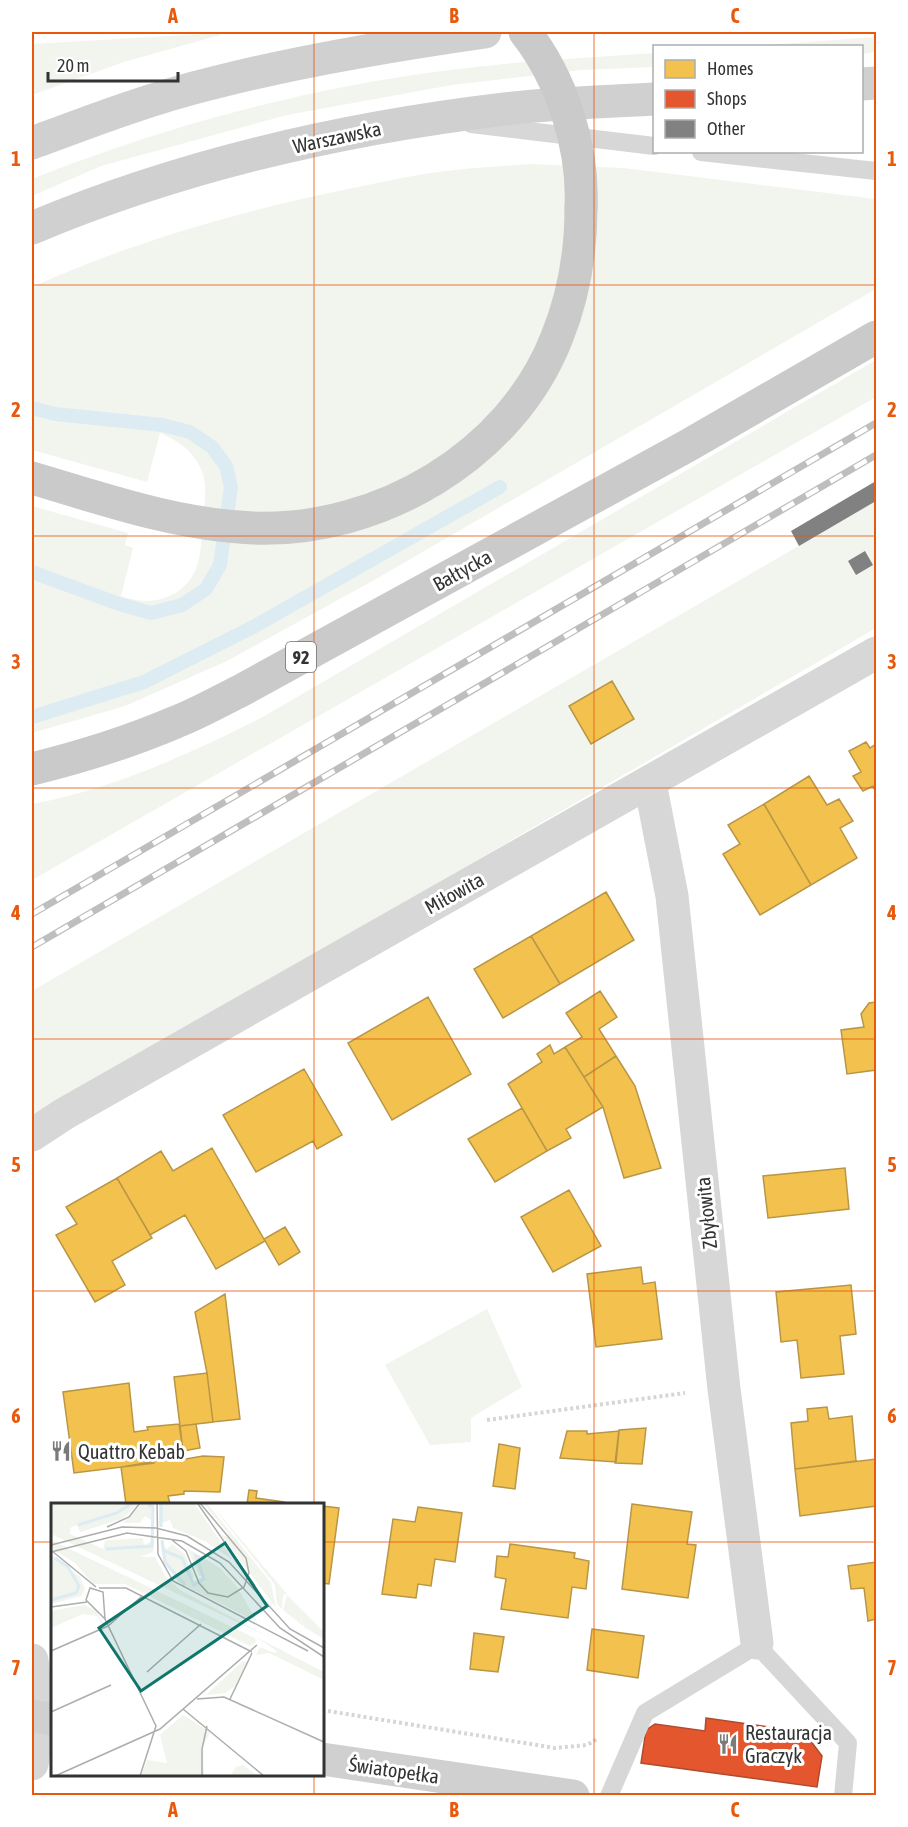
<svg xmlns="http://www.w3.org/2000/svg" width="908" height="1827" viewBox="0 0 908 1827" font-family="'Asap Condensed',sans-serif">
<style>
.green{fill:#f1f5ed}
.homes{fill:#f2c14e;stroke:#b99646;stroke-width:1.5}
.shops{fill:#e4572e;stroke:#af4c30;stroke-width:1.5}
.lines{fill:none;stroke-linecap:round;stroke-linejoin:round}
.stream{stroke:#ddebf3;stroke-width:14}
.building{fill:#818181}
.path{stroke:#d6d6d6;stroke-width:4;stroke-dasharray:3 3;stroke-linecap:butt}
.lane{stroke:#d7d7d7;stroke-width:18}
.street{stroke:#d7d7d7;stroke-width:33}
.secondary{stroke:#d0d0d0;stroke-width:33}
.primary{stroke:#cacaca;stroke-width:33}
.rail-casing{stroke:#bebebe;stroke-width:7}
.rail{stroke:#fff;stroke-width:4.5;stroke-dasharray:14;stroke-linecap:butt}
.primary-bridge{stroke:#cacaca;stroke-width:33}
.grid{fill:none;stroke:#e8590c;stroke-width:1.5;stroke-opacity:0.55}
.labels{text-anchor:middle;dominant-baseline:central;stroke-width:6;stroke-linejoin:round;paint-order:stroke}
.shield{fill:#fff;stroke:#707070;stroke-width:1.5}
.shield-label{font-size:18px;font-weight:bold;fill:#333}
.street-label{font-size:20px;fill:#333;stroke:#fff}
.poi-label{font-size:20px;fill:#333;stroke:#fff;text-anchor:start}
.inset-river{fill:none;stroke:#ddebf3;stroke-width:3}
.inset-road{fill:none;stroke:#adadad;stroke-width:1.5}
.view{fill:#0f766e;fill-opacity:0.15;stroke:#0f766e;stroke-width:3}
.inset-edge{fill:none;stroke:#333;stroke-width:3}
.neatline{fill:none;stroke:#e8590c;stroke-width:2}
.grid-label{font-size:20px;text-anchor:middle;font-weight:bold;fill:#e8590c}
</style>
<rect width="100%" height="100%" fill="#fff"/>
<path class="green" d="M 219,33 L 220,35 L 124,62 L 32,95 L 32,44 Z
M 876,37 L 876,52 L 862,54 L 862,46 L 750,46 Z
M 654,53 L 654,67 L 581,70 L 452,85 L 287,115 L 101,166 L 32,196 L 32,179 C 166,126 306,88 450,70 C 518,61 586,58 654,53 Z
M 532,164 L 623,168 L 876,199 L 876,289 L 376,579 L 227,661 L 125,706 L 32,733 L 32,506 L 128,533 L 125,545 L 133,548 L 121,596 C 147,606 178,601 193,575 C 202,560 201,539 203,521 C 204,504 209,484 200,467 C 191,449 178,441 160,433 L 147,482 L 32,450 L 32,287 C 130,243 233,213 339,191 C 377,183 416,174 455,170 C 480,167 506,166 532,164 Z
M 876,360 L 876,397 L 32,880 L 32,804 C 113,789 187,755 261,718 Z
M 876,501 L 876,628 L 32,1119 L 32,991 Z
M 487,1309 L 522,1387 L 471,1418 L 471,1442 L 430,1445 L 385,1365 Z"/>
<path class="homes" d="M 612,681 L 634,719 L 591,744 L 569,706 Z
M 866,742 L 870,748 L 876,744 L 876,793 L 873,786 L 863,791 L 853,776 L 861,772 L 849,751 Z
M 809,776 L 827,805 L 839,799 L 853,821 L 840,828 L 857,858 L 811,885 L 764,804 Z
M 764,804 L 811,885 L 760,915 L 723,854 L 740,844 L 728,825 Z
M 606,892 L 634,940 L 560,984 L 531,936 Z
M 531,936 L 560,984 L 503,1018 L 474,969 Z
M 600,991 L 617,1017 L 599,1029 L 616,1056 L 584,1077 L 565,1047 L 582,1037 L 566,1013 Z
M 428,997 L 471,1074 L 392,1120 L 348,1043 Z
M 876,1002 L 876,1070 L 847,1074 L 841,1030 L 864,1027 L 861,1014 L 869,1003 Z
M 550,1045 L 554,1054 L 565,1047 L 603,1107 L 566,1129 L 571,1138 L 547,1151 L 508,1084 L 542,1062 L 537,1054 Z
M 616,1056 L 635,1086 L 661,1168 L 624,1178 L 603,1107 L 584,1077 Z
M 304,1069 L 342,1135 L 317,1149 L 313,1141 L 256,1172 L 223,1115 Z
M 522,1108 L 547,1151 L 495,1182 L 468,1139 Z
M 212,1148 L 265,1241 L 216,1269 L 185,1215 L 150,1235 L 117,1178 L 161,1151 L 173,1171 Z
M 845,1168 L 849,1209 L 768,1218 L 763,1176 Z
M 117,1178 L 152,1238 L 112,1261 L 125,1285 L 95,1302 L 56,1235 L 77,1224 L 66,1207 Z
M 569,1190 L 601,1246 L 553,1272 L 521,1217 Z
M 285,1227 L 300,1252 L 279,1265 L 264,1239 Z
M 641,1267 L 643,1284 L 655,1282 L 662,1339 L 596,1347 L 587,1274 Z
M 851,1285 L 856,1334 L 840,1336 L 844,1374 L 801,1378 L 797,1340 L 781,1342 L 776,1292 Z
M 225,1294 L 240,1419 L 213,1422 L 207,1373 L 195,1312 Z
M 207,1373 L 213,1422 L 180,1426 L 174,1377 Z
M 129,1383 L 134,1432 L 148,1430 L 147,1427 L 179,1424 L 183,1451 L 153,1455 L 154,1463 L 74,1473 L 63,1392 Z
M 827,1407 L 829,1419 L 852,1416 L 856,1461 L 795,1469 L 791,1423 L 808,1421 L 807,1409 Z
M 196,1424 L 200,1448 L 183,1451 L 180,1426 Z
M 646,1428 L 642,1464 L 615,1463 L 619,1430 Z
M 567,1431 L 587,1431 L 587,1434 L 619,1431 L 616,1462 L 560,1458 Z
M 499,1444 L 520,1448 L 515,1489 L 493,1486 Z
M 203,1456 L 224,1457 L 220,1492 L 184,1491 L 184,1494 L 168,1496 L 170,1504 L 126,1504 L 121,1467 L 179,1457 L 180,1460 Z
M 876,1459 L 876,1506 L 800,1516 L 795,1469 Z
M 249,1490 L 257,1491 L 256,1498 L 284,1502 L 284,1504 L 247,1504 Z
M 632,1504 L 692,1512 L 687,1544 L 696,1545 L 688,1598 L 622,1589 Z
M 322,1506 L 339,1508 L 329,1584 L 322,1583 Z
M 418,1507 L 462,1513 L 455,1562 L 435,1559 L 431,1586 L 418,1584 L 416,1598 L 382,1594 L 393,1519 L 415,1522 Z
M 510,1544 L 575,1553 L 574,1558 L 589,1561 L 586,1589 L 572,1587 L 568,1618 L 501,1609 L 506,1579 L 495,1577 L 497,1556 L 508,1557 Z
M 876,1562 L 876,1619 L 868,1621 L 864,1588 L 851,1589 L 848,1566 Z
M 592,1629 L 644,1636 L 638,1678 L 587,1670 Z
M 474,1633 L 504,1637 L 498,1672 L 470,1669 Z"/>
<path class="shops" d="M 706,1718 L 804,1732 L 822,1756 L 817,1787 L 641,1763 L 646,1730 L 655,1724 L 705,1731 Z"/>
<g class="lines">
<path class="stream" d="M 32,408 L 55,414 L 162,425 L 190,432 L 212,447 L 226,466 L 231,487 L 220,565 L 206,589 L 182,605 L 151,613 L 119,604 L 32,572
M 32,717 L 144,682 L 255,626 L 500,487"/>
</g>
<path class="building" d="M 876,481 L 876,501 L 799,546 L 791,531 Z
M 865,551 L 873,565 L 856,575 L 848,561 Z"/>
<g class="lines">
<path class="path" d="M 487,1420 L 685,1393
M 322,1710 L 555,1748 L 587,1745 L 597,1739"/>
<path class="lane" d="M 471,124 L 654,146
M 701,152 L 876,171
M 609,1796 L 645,1713 L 757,1645 L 848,1743 L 843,1796"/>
<path class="street" d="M 650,783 L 672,896 L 724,1389 L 757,1643
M 32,1135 L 64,1114 L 876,653
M 32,1660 L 40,1718 L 32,1764"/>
<path class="secondary" d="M 862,84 L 876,83
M 32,143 C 91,121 151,98 213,83 C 303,60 394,45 485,32
M 32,228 C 182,165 344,128 505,109 C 555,103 605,102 654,99
M 32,1716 L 52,1719
M 322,1759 L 573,1796"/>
<path class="primary" d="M 32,478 C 103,499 177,525 253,528 C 378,533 511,456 557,337 C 574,295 581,253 581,208
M 32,769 C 81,757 129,742 176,722 C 199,713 220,701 242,690 L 687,446 L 876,337"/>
<g class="rail-casing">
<path id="rail" d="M 32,914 L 876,423
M 32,947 L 876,455"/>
</g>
<use href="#rail" class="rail"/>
<path class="primary-bridge" d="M 525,32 C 562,79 584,148 581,208"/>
</g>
<path class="grid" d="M 314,32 L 314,1504M 594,32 L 594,1796M 32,285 L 876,285M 32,536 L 876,536M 32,788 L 876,788M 32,1039 L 876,1039M 32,1291 L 876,1291M 32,1542 L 52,1542M 322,1542 L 876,1542M 314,1774 L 314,1796"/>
<defs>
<g id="restaurant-bare" transform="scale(1.62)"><path d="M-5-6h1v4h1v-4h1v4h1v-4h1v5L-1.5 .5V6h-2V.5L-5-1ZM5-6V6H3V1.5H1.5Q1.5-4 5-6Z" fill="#7a7a7a" stroke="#fff" stroke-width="2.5" paint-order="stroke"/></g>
</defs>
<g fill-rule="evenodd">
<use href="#restaurant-bare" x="61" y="1451"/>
<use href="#restaurant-bare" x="728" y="1744"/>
</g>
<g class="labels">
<rect class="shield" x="286" y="642" width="30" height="30" rx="4.5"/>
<g class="shield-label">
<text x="301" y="657">92</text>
</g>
<g class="street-label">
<text transform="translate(337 137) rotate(-12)">Warszawska</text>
<text transform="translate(462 570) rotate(-29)">Bałtycka</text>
<text transform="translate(454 893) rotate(-29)">Miłowita</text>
<text transform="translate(706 1213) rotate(-96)">Zbyłowita</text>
<text transform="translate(394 1770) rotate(8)">Światopełka</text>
</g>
<g class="poi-label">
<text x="78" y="1451">Quattro Kebab</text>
<text x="745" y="1732">Restauracja<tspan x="745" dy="23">Graczyk</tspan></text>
</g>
</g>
<g transform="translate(51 1503)">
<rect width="273" height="273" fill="#fff"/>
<path d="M 0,0 L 88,0 L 71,16 L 29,29 L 26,22 L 20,24 L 19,31 L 52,46 L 54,38 L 59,37 L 92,35 L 93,42 L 103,37 L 102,49 L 89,54 L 104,54 L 115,74 L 129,87 L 222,136 L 0,31 ZM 92,0 L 103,0 L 103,19 L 94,13 L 89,20 L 72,20 ZM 108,0 L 143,0 L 182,57 L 154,38 L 122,25 L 119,17 L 108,21 ZM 152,0 L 156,0 L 220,80 L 225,105 L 168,29 L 158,14 L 169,30 L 175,34 L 178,31 ZM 159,0 L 236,91 L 232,92 L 231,106 L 226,101 L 224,82 ZM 0,37 L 204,135 L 205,139 L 199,143 L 74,81 L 42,81 L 24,60 L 0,45 ZM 109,39 L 116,46 L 121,41 L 134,51 L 143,74 L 139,76 L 141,80 L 152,73 L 148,73 L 136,45 L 169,65 L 187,85 L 206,119 L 127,79 L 114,61 ZM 0,51 L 29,74 L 34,86 L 30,93 L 0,101 ZM 236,92 L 273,129 L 273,136 L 253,124 L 248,107 L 252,123 L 232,107 ZM 33,102 L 44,107 L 52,120 L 51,123 L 47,125 L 50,121 L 47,113 L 32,111 L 0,125 L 0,108 ZM 205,134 L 273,169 L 273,177 L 218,150 L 205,152 L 209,144 L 223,150 L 226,148 ZM 192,158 L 196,159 L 184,183 L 174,190 L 155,192 ZM 132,212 L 159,229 L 152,244 L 153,273 L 90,273 L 96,257 L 116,260 L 109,232 ZM 192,262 L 207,273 L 179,273 L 185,264 Z" fill="#f1f5ed"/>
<path class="inset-river" d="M 110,0 L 110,24M 27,22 L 66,10 L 81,0M 111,37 L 114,59 L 134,82M 55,46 L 101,43 L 102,4 L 97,2M 111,47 L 131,55 L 143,82 L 153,76 L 145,53 L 152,56M 0,97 L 25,90 L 28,83 L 17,64 L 4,55"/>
<path class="inset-road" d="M 106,0 L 107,51 L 122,78 L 257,148M 147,1 L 204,83M 56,24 L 78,14 L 89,0M 121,37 L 135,48 L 148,80 L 157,90 L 177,94 L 193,84 L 198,70 L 195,55 L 149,0M 0,42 L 71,24 L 105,25 L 136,33 L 178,59 L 239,126 L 273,145M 1,48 L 45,84M 0,49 L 76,30 L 131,38 L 169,60 L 229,125 L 273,154M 48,85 L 75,85 L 201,149M 0,104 L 36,99M 54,116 L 35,97 L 39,85 L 52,89 L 54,116 L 105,223 L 89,273M 0,148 L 57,123 L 91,93M 96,169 L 150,121M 146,196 L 173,194 L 273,239M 179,196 L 201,150M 132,206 L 213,273M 0,209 L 60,182M 4,273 L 109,226 L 206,142M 151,273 L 151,246 L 156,223"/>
<path class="view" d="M 174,40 L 216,103 L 90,188 L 48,125 Z"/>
<rect width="273" height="273" class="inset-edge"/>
</g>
<rect width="908" height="1827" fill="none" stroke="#ffffff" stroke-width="66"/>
<rect x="653" y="45" width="210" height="108" fill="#ffffff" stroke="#adadad" stroke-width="1.5"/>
<rect x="665" y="60" width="30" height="18" fill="#f2c14e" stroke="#adadad" stroke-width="1.5"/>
<text x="707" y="75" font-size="18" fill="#333333">Homes</text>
<rect x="665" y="90" width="30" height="18" fill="#e4572e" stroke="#adadad" stroke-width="1.5"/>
<text x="707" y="105" font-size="18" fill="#333333">Shops</text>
<rect x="665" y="120" width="30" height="18" fill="#818181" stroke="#adadad" stroke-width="1.5"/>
<text x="707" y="135" font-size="18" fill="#333333">Other</text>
<path d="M48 72v9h130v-9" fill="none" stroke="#333333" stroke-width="3"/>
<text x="57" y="72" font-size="18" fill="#333333" stroke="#ffffff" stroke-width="4.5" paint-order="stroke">20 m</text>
<rect x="33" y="33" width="842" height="1761" class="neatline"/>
<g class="grid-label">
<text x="173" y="23">A</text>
<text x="454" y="23">B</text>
<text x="735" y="23">C</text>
<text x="16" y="166">1</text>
<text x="892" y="166">1</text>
<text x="16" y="417">2</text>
<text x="892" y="417">2</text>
<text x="16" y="669">3</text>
<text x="892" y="669">3</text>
<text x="16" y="920">4</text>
<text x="892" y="920">4</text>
<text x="16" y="1172">5</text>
<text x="892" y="1172">5</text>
<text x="16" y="1423">6</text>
<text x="892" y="1423">6</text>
<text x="16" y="1675">7</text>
<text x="892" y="1675">7</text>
<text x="173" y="1817">A</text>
<text x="454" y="1817">B</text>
<text x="735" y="1817">C</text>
</g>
</svg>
